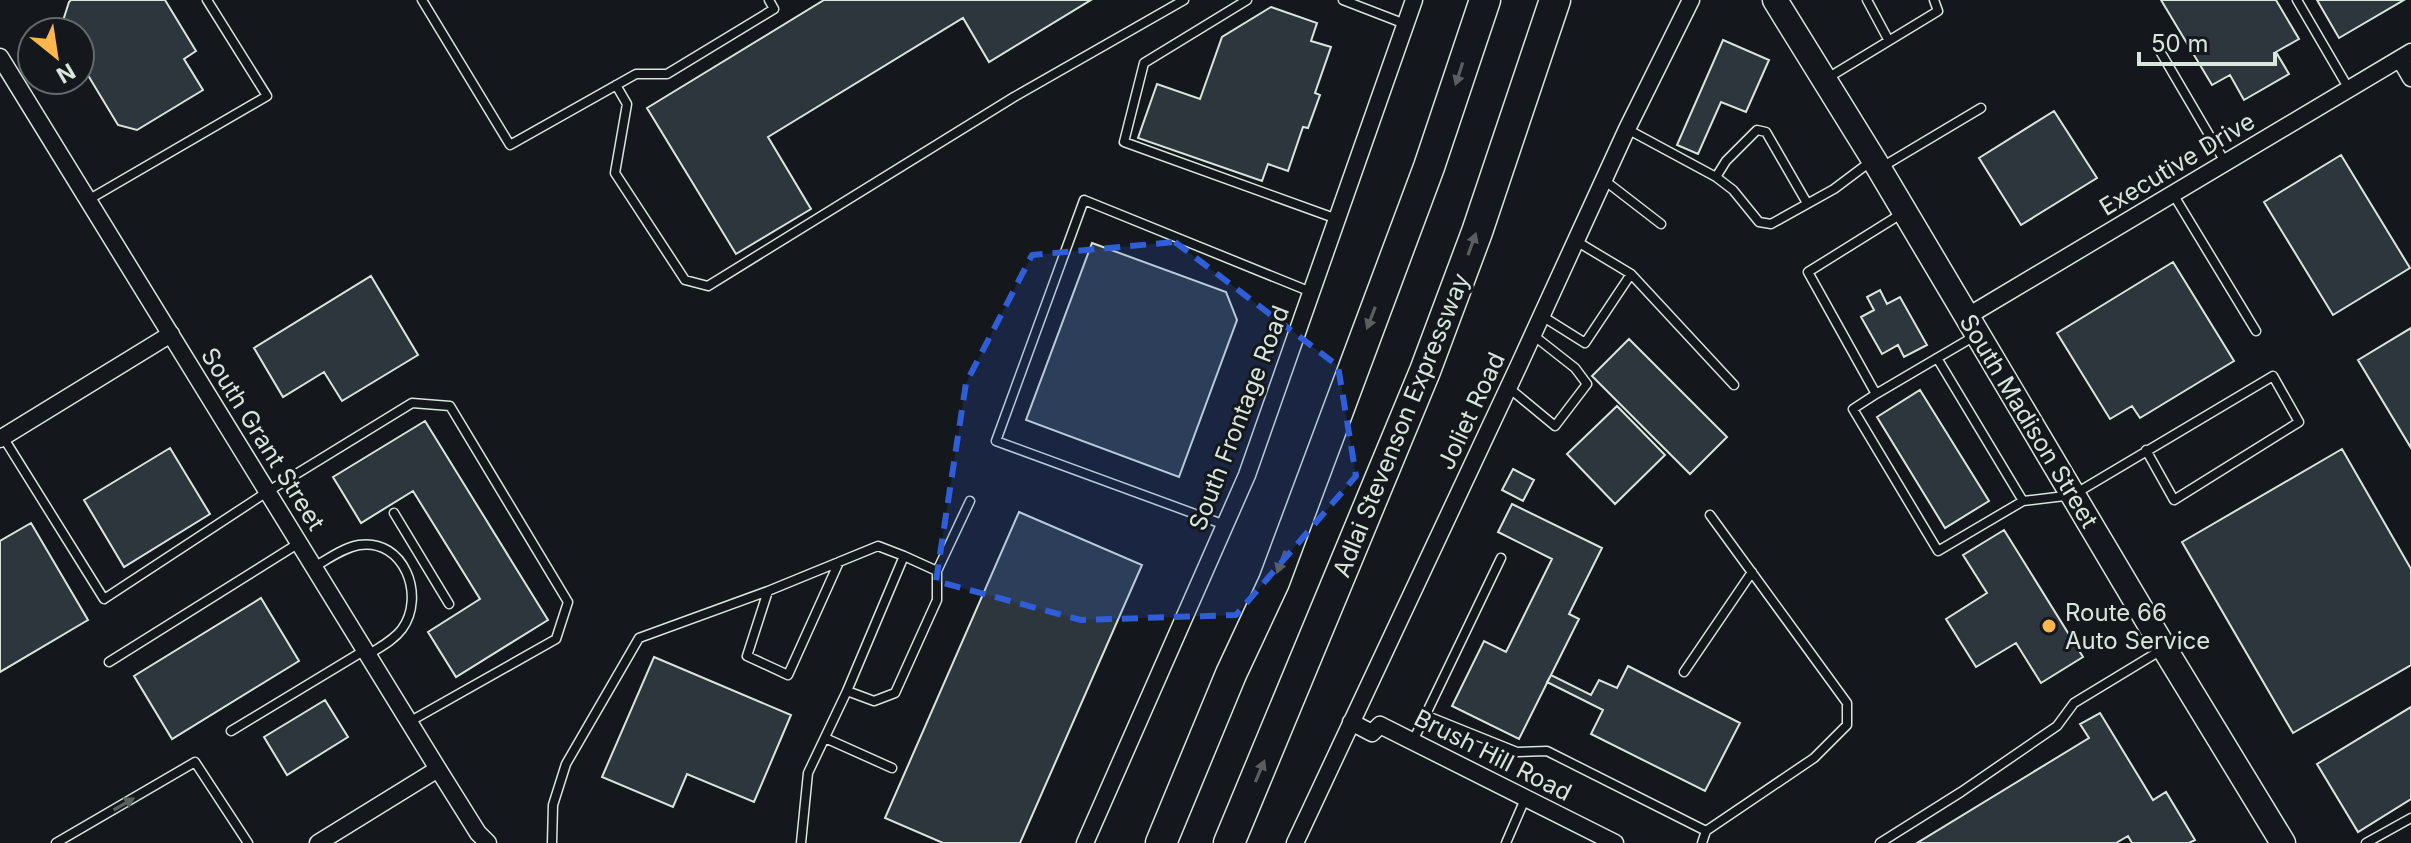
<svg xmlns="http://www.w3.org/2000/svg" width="2411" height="843" viewBox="0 0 2411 843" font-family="Inter,sans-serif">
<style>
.building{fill:#2c363c;stroke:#d8e6dc;stroke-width:2}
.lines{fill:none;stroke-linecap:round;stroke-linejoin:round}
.lane-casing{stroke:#d8e6dc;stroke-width:11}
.street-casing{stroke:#d8e6dc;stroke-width:19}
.secondary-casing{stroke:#d8e6dc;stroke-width:27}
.highway-casing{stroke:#d8e6dc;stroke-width:33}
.lane{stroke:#14181c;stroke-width:8}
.street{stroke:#14181c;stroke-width:16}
.secondary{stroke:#14181c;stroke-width:24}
.highway{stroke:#14181c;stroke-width:30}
.oneway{fill:#59605f}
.marked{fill:#305dd8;fill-opacity:0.2;stroke:#305dd8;stroke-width:6;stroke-dasharray:16 10;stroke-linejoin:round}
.poi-dot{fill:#ffb74d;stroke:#14181c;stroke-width:3}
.labels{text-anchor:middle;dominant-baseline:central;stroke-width:6;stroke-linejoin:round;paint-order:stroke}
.street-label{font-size:24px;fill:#d8e6dc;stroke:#14181c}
.poi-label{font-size:24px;fill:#d8e6dc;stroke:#14181c;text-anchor:start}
</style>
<rect width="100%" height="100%" fill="#14181c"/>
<path class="building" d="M 71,0 L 165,0 L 196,51 L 184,59 L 203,90 L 137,130 L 118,125 L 80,62 L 80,32 L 61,32 L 60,30 L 69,2 Z
M 824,0 L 1091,0 L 989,62 L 963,18 L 768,137 L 811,209 L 736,254 L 647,108 Z
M 2161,0 L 2276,0 L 2299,39 L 2276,52 L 2289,74 L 2244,100 L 2230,75 L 2212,85 Z
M 2317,0 L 2404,0 L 2339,38 Z
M 1271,7 L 1317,23 L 1311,41 L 1331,47 L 1315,93 L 1320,95 L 1308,128 L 1303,127 L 1288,171 L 1268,164 L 1262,181 L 1138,138 L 1157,84 L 1200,99 L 1222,37 Z
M 1723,40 L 1769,60 L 1746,112 L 1721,102 L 1698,154 L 1677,145 Z
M 2054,111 L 2097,178 L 2021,225 L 1979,158 Z
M 2341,155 L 2410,268 L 2333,315 L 2264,202 Z
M 1092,243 L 1226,292 L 1237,320 L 1179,477 L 1026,420 Z
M 2173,262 L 2234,361 L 2140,418 L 2132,406 L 2110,419 L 2057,333 Z
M 371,276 L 418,355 L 342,401 L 324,372 L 283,397 L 254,348 Z
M 1880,290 L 1887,304 L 1900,297 L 1927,345 L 1904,357 L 1898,345 L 1882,354 L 1861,317 L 1874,310 L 1867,297 Z
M 2411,328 L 2411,448 L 2358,360 Z
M 1629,339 L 1727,437 L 1690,474 L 1592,376 Z
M 1920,390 L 1989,501 L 1945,528 L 1877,417 Z
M 1617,406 L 1665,455 L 1615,504 L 1567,454 Z
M 425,421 L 548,620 L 456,677 L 428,632 L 480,599 L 413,491 L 361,523 L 333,477 Z
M 170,448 L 210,514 L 124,567 L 84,500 Z
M 2342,449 L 2411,569 L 2411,665 L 2293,733 L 2182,542 Z
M 1513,469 L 1534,480 L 1523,501 L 1502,490 Z
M 1512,504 L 1602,548 L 1569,614 L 1579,619 L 1519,739 L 1452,706 L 1484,641 L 1506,652 L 1552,559 L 1498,532 Z
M 1019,512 L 1142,565 L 1020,843 L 943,843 L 885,818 Z
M 31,523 L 88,620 L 0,672 L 0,541 Z
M 2004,530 L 2083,657 L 2041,683 L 2016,643 L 1976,667 L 1946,619 L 1987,593 L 1963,555 Z
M 261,598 L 299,661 L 172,739 L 134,676 Z
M 654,657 L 791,715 L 754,802 L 687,774 L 673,807 L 602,777 Z
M 1628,666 L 1740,723 L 1705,791 L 1591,734 L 1603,710 L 1547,682 L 1551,675 L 1591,695 L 1599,680 L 1617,688 Z
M 325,700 L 348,737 L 287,775 L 264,737 Z
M 2411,707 L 2411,799 L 2358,832 L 2317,764 Z
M 2100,713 L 2153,800 L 2166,792 L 2195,840 L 2189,843 L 2132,843 L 2128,836 L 2116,843 L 1917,843 L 2089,738 L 2080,724 Z"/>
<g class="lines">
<g class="lane-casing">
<path id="lane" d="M 422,0 L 510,145 L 636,74 L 667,74 L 774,9 L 769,0
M 1247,0 L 1144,63 L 1124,142 L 1337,219
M 1343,0 L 1405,24
M 1867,0 L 1889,41
M 2297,0 L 2349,89
M 2157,46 L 2225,162
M 1826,79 L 1938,11 L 1934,0
M 616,85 L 627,104 L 615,173 L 685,280 L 708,286 L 1014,97 L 1184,0
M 1627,129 L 1716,177 L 1733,190 L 1759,222 L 1771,224 L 1834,189 L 1870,162
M 1882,167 L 1981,108
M 1716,177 L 1726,161 L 1757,130 L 1766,132 L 1807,203
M 1604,180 L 1661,224
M 2173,194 L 2256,331
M 88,200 L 267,96 L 207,0
M 1901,214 L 1808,272 L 1876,394 L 1973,337
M 1576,241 L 1631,274 L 1734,385
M 1542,316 L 1585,343 L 1631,274
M 1509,388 L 1555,426 L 1587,384 L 1575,368 L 1533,335
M 1876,394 L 1853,409 L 1938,551 L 2023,501 L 1937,358
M 3,437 L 104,599 L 267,492 L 412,403 L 450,406 L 568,602 L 556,639 L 409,722
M 2023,501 L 2073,495 L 2273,376 L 2299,422 L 2174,500 L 2146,450
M 394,513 L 449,604
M 1225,525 L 996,441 L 1084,200 L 1311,292
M 314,567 C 328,559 343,548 359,545 C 404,538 426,596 402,629 C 394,640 380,647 368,655
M 937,571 L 970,501
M 768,591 L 747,656 L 788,675 L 839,562
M 109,662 L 299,543
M 1684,672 L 1752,572
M 847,691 L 874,701 L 895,693 L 937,600 L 937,571 L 904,556
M 1425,715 L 1517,752 L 1547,751 L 1706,831 L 1702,843
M 231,731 L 365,650
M 825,738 L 892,768
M 1413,741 L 1501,558
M 1706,831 L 1814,758 L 1847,725 L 1847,703 L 1710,515
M 56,843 L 195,762 L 248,843
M 552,843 L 553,805 L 566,764 L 639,638 L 768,591 L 878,546 L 904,556 L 847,691 L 808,773 L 801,843
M 1506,843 L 1525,799
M 1880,843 L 1961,792 L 2057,726 L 2074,703 L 2163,649
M 2366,843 L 2411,818"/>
</g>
<g class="street-casing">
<path id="street" d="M 0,57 L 438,769 L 478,833 L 488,843
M 2400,59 L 2411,78
M 1968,316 L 2411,52
M 0,439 L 171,334
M 1351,722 L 1372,733 L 1380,725 L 1615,843
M 318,843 L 438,769
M 1085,843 L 1247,475 L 1414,0
M 1295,843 L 1519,365 L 1627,129 L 1691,0"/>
</g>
<g class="secondary-casing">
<path id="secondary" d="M 1775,0 L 1874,160 L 2155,633 L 2283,843"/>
</g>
<g class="highway-casing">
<path id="highway" d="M 1161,843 L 1231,674 L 1274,582 L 1429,167 L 1485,0
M 1229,843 L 1425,371 L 1477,232 L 1555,0"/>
</g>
<use href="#lane" class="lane"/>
<use href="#street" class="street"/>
<use href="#secondary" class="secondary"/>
<use href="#highway" class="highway"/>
</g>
<defs><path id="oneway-solid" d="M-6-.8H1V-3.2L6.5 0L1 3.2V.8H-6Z" transform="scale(2)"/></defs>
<g class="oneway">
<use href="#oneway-solid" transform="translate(1459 74) rotate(108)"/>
<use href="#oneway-solid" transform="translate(1472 244) rotate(-70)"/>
<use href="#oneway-solid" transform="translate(1371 318) rotate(111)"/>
<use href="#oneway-solid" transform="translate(1281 562) rotate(110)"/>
<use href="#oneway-solid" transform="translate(1260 771) rotate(-67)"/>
<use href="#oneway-solid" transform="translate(124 804) rotate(-30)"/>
</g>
<path class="marked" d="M 1175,242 L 1338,366 L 1356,476 L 1236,615 L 1081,620 L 936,581 L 966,383 L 1032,255 Z"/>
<circle class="poi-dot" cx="2049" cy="626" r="8"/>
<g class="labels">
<g class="street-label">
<text transform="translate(2177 164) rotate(-31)">Executive Drive</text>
<text transform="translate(1471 411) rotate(-65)">Joliet Road</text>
<text transform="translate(1239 418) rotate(-69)">South Frontage Road</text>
<text transform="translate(2029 421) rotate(59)">South Madison Street</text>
<text transform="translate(1401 425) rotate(-68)">Adlai Stevenson Expressway</text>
<text transform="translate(263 439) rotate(58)">South Grant Street</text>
<text transform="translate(1493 755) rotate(27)">Brush Hill Road</text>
</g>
<g class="poi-label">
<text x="2065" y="612">Route 66<tspan x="2065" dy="28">Auto Service</tspan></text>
</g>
</g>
<g transform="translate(56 56) rotate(150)"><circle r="38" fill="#14181c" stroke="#626a69" stroke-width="2"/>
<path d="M0-6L14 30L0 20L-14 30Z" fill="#ffb74d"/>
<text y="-12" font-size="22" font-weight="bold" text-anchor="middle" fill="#d8e6dc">N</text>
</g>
<path d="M2139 52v12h136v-12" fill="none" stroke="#d8e6dc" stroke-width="4"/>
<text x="2151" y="52" font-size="24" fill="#d8e6dc" stroke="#14181c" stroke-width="6" paint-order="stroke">50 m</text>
</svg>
